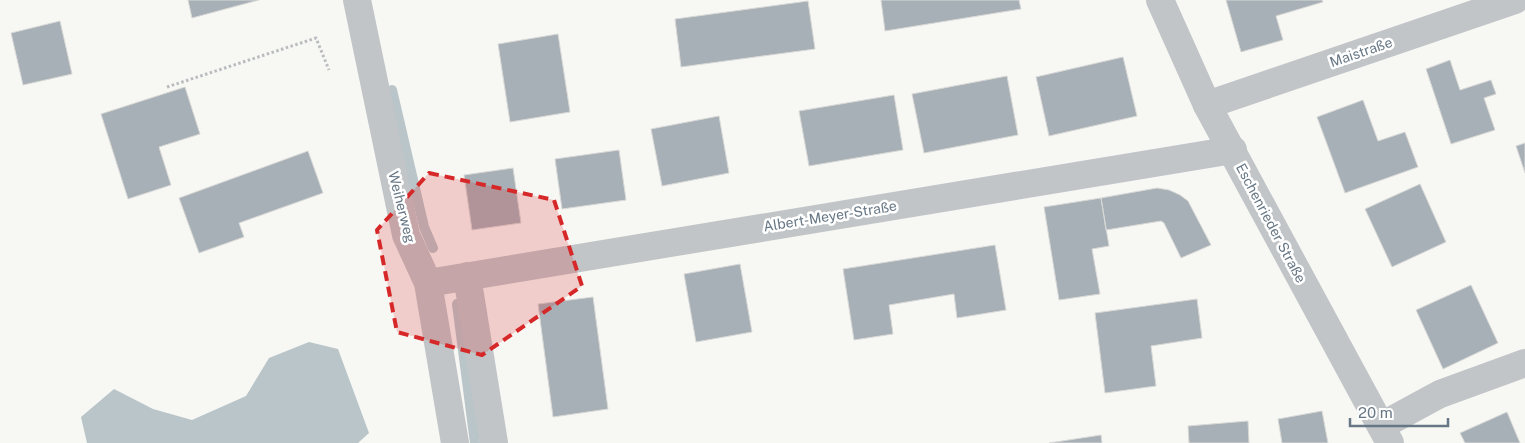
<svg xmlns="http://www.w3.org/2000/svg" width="1525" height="443" viewBox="0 0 1525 443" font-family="'Public Sans',sans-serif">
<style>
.water{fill:#b9c5c9}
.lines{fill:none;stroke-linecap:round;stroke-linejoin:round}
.stream{stroke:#b9c5c9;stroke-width:10}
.building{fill:#a7b0b6;stroke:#d9d9d7}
.path{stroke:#b9bcbf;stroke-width:3;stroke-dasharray:2.5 2.5;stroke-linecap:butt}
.minor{stroke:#c1c5c8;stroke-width:28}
.tertiary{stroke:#c1c5c8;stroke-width:28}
.marked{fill:#d62828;fill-opacity:0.2;stroke:#d62828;stroke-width:4;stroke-dasharray:10 6;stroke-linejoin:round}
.labels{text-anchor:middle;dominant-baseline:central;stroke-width:5;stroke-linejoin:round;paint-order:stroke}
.street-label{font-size:14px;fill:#677785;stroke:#fff}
</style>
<rect width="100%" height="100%" fill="#f7f7f4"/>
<path class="water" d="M 309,342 L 338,349 L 369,433 L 358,443 L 87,443 L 81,417 L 114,389 L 153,409 L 192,420 L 246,396 L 269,358 Z"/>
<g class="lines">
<path class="stream" d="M 392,90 L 424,227 L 433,248
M 457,304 L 475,443"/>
</g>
<path class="building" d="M 188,0 L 259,0 L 192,18 Z
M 881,0 L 1019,0 L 1021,9 L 885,31 Z
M 1226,0 L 1322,0 L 1323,2 L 1276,16 L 1283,40 L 1241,52 Z
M 808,1 L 815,49 L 681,67 L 675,19 Z
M 60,21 L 72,74 L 23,85 L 11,33 Z
M 558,34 L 570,112 L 510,122 L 498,44 Z
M 1123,57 L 1137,116 L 1049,136 L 1036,77 Z
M 1450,60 L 1460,90 L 1491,80 L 1496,94 L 1484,98 L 1495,130 L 1451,144 L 1426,69 Z
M 1007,76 L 1018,135 L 924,153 L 912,94 Z
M 185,87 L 200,134 L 159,147 L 171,185 L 128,199 L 101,114 Z
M 894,95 L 903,150 L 809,166 L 799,111 Z
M 1363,100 L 1378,141 L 1405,132 L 1418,167 L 1345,193 L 1317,117 Z
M 719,116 L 729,173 L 662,186 L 651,129 Z
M 1525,143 L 1525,173 L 1516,146 Z
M 619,150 L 626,200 L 562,209 L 555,159 Z
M 308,151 L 323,193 L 239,223 L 244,237 L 199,253 L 179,198 Z
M 513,168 L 521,223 L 472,230 L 464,175 Z
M 1420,184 L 1446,242 L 1392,267 L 1365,209 Z
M 1157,188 L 1169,190 L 1180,195 L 1188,201 L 1211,245 L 1181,258 L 1164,223 L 1161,221 L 1106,230 L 1101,198 Z
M 1101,198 L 1109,246 L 1092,249 L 1100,294 L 1059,300 L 1044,207 Z
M 995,245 L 1006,310 L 957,318 L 954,294 L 889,305 L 893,334 L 854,340 L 843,269 Z
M 740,264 L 752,332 L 696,342 L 684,274 Z
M 1471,285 L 1498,343 L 1443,369 L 1416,310 Z
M 593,297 L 608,409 L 553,417 L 538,304 Z
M 1197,299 L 1202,338 L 1151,346 L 1156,386 L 1105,393 L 1095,313 Z
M 1322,411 L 1328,443 L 1282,443 L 1278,419 Z
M 1507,412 L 1520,443 L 1465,443 L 1460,433 Z
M 1248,421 L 1249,443 L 1189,443 L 1188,426 Z
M 1101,435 L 1102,443 L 1049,443 Z"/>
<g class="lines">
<path class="path" d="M 167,87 L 316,38 L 329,70"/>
<path class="minor" d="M 357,0 L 406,235 L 428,283 L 455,443
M 1207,105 L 1515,0
M 467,276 L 494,443
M 428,283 L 1233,150
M 1381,426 L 1440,394 L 1525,363"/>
<path class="tertiary" d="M 1160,0 L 1207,105 L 1390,443"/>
</g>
<path class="marked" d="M 429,173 L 554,200 L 582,286 L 482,355 L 397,332 L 377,230 Z"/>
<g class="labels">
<g class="street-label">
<text transform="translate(1361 52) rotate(-19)">Maistraße</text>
<text transform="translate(402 207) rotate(76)">Weiherweg</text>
<text transform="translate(830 216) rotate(-9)">Albert-Meyer-Straße</text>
<text transform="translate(1271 223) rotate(62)">Eschenrieder Straße</text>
</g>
</g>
<path d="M1350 418v8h98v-8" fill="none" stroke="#677785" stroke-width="2.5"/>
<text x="1358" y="418" font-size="15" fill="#677785" stroke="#ffffff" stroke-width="4" paint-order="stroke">20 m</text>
</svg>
